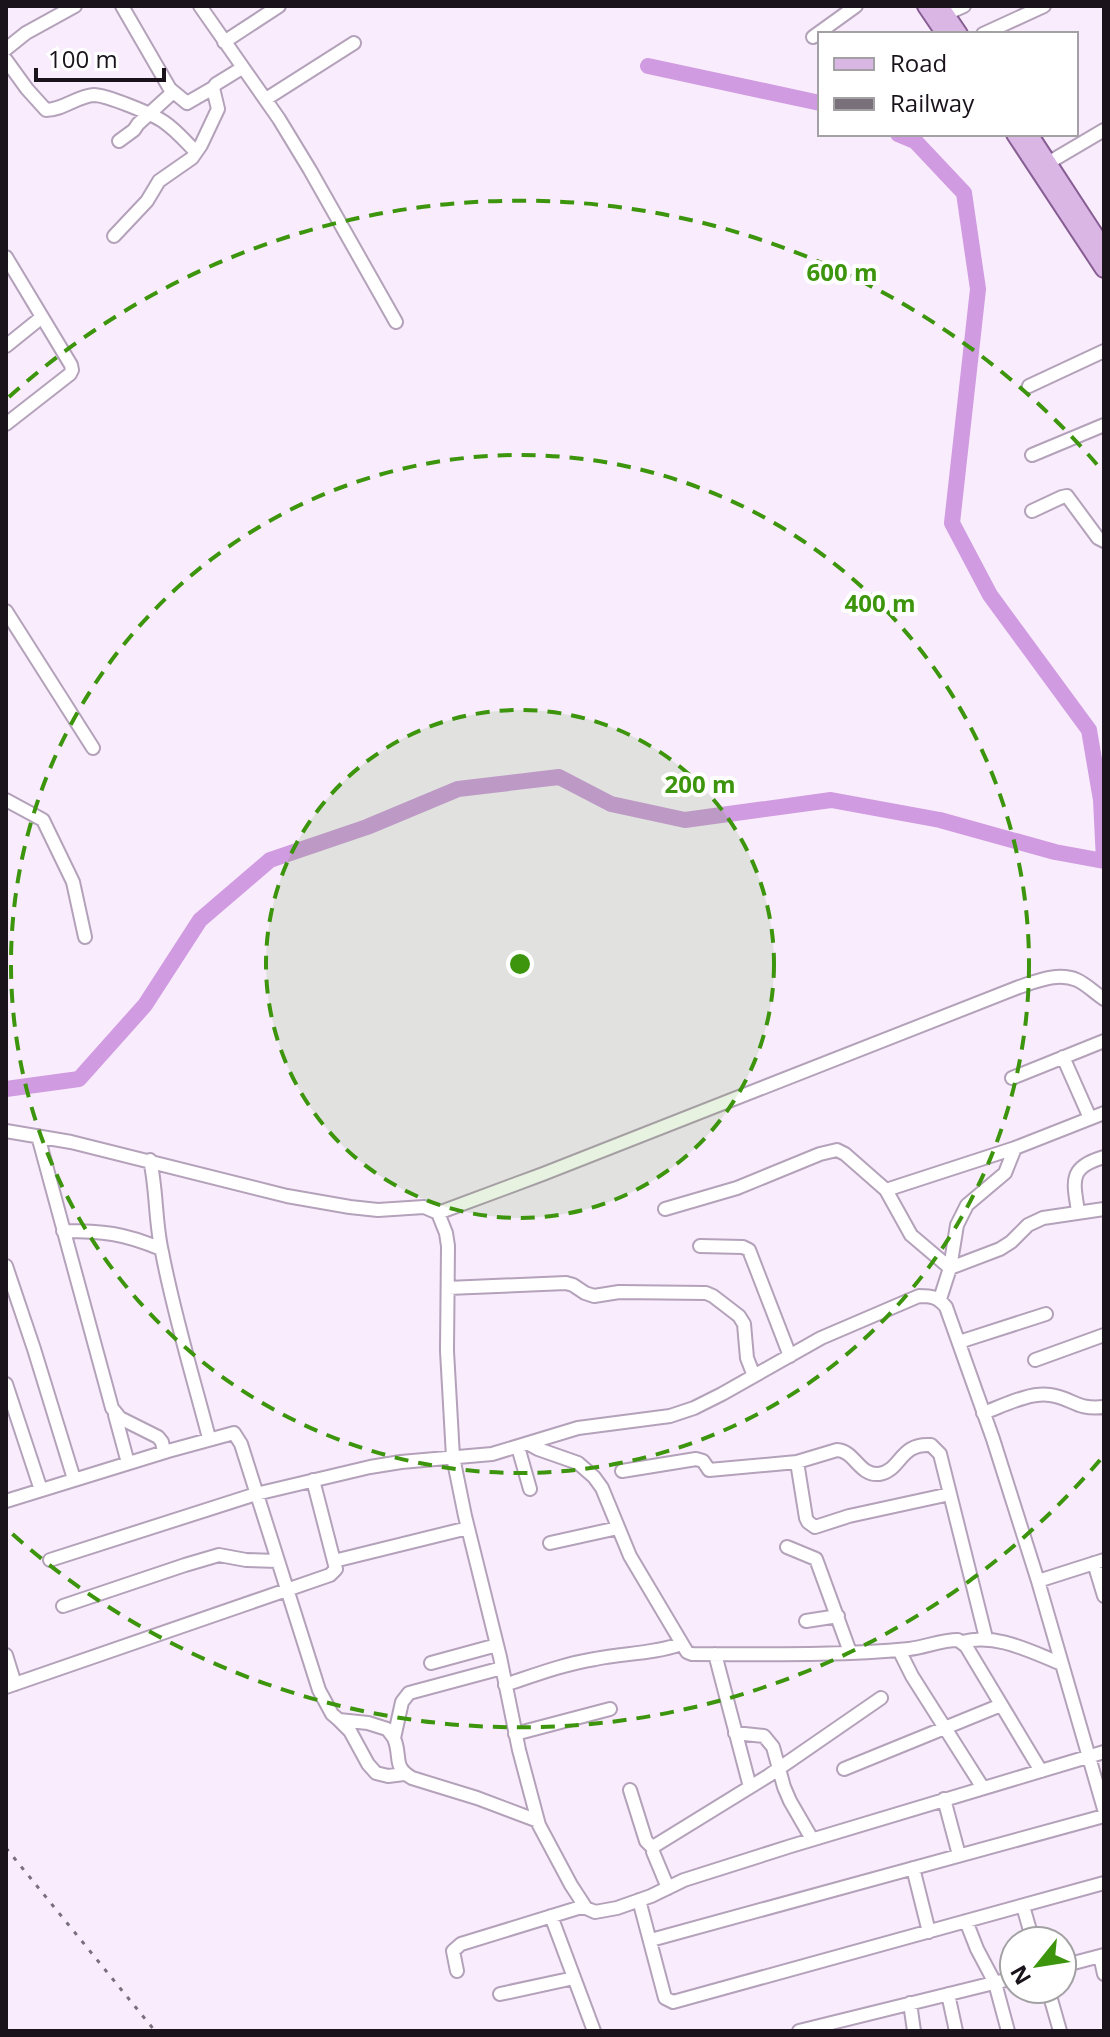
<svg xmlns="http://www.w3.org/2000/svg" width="1110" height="2037" viewBox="0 0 1110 2037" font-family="'Open Sans',sans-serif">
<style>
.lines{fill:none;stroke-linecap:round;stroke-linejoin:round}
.river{stroke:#d09be0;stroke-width:16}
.minor-casing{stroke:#b4a1ba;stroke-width:16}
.major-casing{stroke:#875d93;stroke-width:20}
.minor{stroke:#fff;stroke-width:12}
.major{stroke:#dab6e5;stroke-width:16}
.rail{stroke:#79707c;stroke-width:3;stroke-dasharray:4 8;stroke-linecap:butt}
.ring{fill:none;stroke:#3c950c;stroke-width:4;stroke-dasharray:14 10}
.centre{fill:#3c950c;stroke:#fff;stroke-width:4}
.ring-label{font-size:24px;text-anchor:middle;font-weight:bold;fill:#3c950c;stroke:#fff;stroke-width:8;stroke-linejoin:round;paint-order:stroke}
</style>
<rect width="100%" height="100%" fill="#f9edfd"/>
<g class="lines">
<path class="river" d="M 648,66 L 820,103
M 898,134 L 915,141 L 964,193 L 978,289 L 952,523 L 990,595 L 1089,730 L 1101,800 L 1104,860
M 6,1089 L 79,1079 L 145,1005 L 200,920 L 270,860 L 367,827 L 458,789 L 559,777 L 611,804 L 685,820 L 831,800 L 940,820 L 1055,852 L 1104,861"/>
<g class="minor-casing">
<path id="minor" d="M 200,6 L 279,119 L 310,170 L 396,322
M 946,14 L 964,6
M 983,34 L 1044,6
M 813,37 L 856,6
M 224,42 L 279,6
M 6,49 L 26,33 L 75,6
M 6,60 L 27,89 L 46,110 C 63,110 77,96 94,95 C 106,95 153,114 164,122 C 176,130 186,142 196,152
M 170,89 L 187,103 L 213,88
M 266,99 L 354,43
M 119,141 L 134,130 L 138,124 L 171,94 L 170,89 L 122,6
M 1048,163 L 1104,130
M 114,236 L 147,201 L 159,181 L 192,158 L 201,145 L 218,109 L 213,88 L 216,84 L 242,68
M 6,257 L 71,365 L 72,370 L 70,374 L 6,424
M 6,346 L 42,317
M 1029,386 L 1104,351
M 1032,455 L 1104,425
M 1032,511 L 1062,497 L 1067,496 L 1098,538 L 1104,541
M 6,611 L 93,748
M 6,800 L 43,820 L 73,882 L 85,937
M 1063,1057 L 1090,1118
M 1012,1078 L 1104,1041
M 6,1131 L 71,1142 L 287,1196 L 350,1207 L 378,1210 L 424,1207 L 438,1213 L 446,1233 L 448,1246 L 447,1351 L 453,1457 L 465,1516 L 500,1657 L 519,1750 L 539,1825 L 571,1885 L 586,1908
M 38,1136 L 112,1408 L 120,1418 L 158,1437 L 162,1442 L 164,1452
M 150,1160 C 157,1191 155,1222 162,1252 C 174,1315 193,1377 209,1438
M 886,1190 L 1015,1148 L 1104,1113
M 665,1209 L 737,1188 L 820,1154 L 837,1150 L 845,1154 L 886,1190 L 911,1235 L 950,1268 L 1000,1249 L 1011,1242 L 1028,1225 L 1043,1218 L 1104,1209
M 1078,1211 C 1073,1180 1069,1167 1104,1157
M 438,1213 L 543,1174 L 1019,987 C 1037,981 1058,972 1077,980 C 1086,984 1095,993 1104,999
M 63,1231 C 102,1231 124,1233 161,1249
M 700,1246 L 743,1247 L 749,1250 L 790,1356
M 6,1266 L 34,1349 L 74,1479
M 448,1288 L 566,1283 L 573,1285 L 585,1293 L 594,1296 L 619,1292 L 706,1293 L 713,1296 L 739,1316 L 744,1324 L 747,1358 L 754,1376
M 940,1299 L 950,1268 L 957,1225 L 967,1205 L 1005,1173 L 1015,1148
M 959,1342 L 1046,1314
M 1035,1360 L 1104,1335
M 6,1384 L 41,1490
M 983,1413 C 1003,1406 1029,1392 1050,1395 C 1073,1398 1075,1410 1104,1407
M 115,1415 L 128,1463
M 529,1444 L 538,1449 L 578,1463 L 594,1477 L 602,1488 L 630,1556 L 687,1652 L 692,1654 C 764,1654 837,1656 909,1649 C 926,1647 941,1640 958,1640 L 966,1646 L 1041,1771
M 518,1447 L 530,1489
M 797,1462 L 806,1518 L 808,1522 L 815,1527 L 849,1516 L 950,1494
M 622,1471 L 696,1459 L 703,1461 L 709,1470 L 797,1462 L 837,1450 C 855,1451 859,1476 879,1474 C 902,1470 899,1443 931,1445 L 940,1454 L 986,1638
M 6,1501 L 168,1451 L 234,1433 L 241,1444 L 319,1690 L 332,1714 L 339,1720 L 368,1723 L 387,1729 C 390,1733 394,1737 395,1741 C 401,1758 393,1767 412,1778 L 477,1798 L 538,1821
M 550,1543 L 618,1528
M 787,1547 L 816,1559 L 850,1652
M 50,1560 L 256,1494 L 370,1467 L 401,1462 L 492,1454 L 578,1428 L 670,1416 L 694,1408 L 722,1394 L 821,1338 L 919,1296 C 932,1296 938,1297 946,1307 L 993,1439 L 1038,1581 L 1104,1809
M 334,1561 L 468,1528
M 1094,1563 L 1104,1596
M 1038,1581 L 1104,1560
M 63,1606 L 185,1565 L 219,1555 L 246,1560 L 278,1561
M 806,1621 L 838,1616
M 962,1642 C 997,1633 1029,1651 1062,1664
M 899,1650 L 912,1676 L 983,1788
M 715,1654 L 750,1787
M 6,1655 L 15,1684
M 431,1663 L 497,1645
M 505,1685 C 535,1675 564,1664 595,1659 C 624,1653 653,1654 681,1644
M 6,1687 L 330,1575 L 336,1569 L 313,1480
M 339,1720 L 350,1731 L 368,1764 L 376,1773 L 388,1776 L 404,1774
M 735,1733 L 764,1736 L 773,1747 L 784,1787 L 790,1801 L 812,1839
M 515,1734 L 610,1709
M 394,1738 L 402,1702 L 409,1693 L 502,1668
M 844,1769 L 1001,1705
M 630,1790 L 646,1841 L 653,1848
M 944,1799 L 959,1855
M 913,1868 L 929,1932
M 668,1888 L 653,1852 L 653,1848 L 656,1845 L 768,1776 L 881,1698
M 639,1900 L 665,1998 L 673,2002 L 1104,1883
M 1023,1906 L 1033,1941
M 551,1916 L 594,2031
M 966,1921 L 977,1949 L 995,1983 L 1008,2031
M 651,1940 L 1104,1816
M 1100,1956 L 1104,1974
M 1062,1966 L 1104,1955
M 457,1971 L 453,1951 L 461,1944 L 578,1908 L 586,1908 L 595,1912 L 617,1908 L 651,1896 L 684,1880 L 791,1846 L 1104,1752
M 1048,1989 L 1060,2031
M 500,1994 L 574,1978
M 948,1994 L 956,2031
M 910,2003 L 914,2031
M 799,2031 L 1014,1978"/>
</g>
<g class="major-casing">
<path id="major" d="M 926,6 L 945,34
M 940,6 L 959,34
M 1015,134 L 1104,269
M 1029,134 L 1104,249"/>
</g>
<use href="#minor" class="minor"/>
<use href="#major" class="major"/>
<path class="rail" d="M 6,1848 L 155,2031"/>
</g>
<circle cx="520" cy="964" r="254" fill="#3c950c" fill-opacity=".12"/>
<g class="ring">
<circle cx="520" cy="964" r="254"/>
<circle cx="520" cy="964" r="509"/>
<path d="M1100 1460A763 763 0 0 1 9 1531M9 397A763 763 0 0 1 1100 468"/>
</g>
<circle cx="520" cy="964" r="12" class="centre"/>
<g class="ring-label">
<text x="842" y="281">600 m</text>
<text x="880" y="612">400 m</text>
<text x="700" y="793">200 m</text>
</g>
<rect width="1110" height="2037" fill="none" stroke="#1a131c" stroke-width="16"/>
<rect x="818" y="32" width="260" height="104" fill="#ffffff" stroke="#a3a1a4" stroke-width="2"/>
<rect x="834" y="58" width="40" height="12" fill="#dab6e5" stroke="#a3a1a4" stroke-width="2"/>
<text x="890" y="72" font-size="24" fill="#1a131c">Road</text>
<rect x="834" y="98" width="40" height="12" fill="#79707c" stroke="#a3a1a4" stroke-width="2"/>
<text x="890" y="112" font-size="24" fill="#1a131c">Railway</text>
<g transform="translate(1038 1965) rotate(240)"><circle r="38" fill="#ffffff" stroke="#a3a1a4" stroke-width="2"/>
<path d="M0-6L14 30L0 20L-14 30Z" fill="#3c950c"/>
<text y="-12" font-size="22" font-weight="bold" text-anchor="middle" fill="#1a131c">N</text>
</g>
<path d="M36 68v12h128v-12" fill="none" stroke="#1a131c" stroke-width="4"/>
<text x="48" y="68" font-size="24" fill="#1a131c" stroke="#ffffff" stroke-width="6" paint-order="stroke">100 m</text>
</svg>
